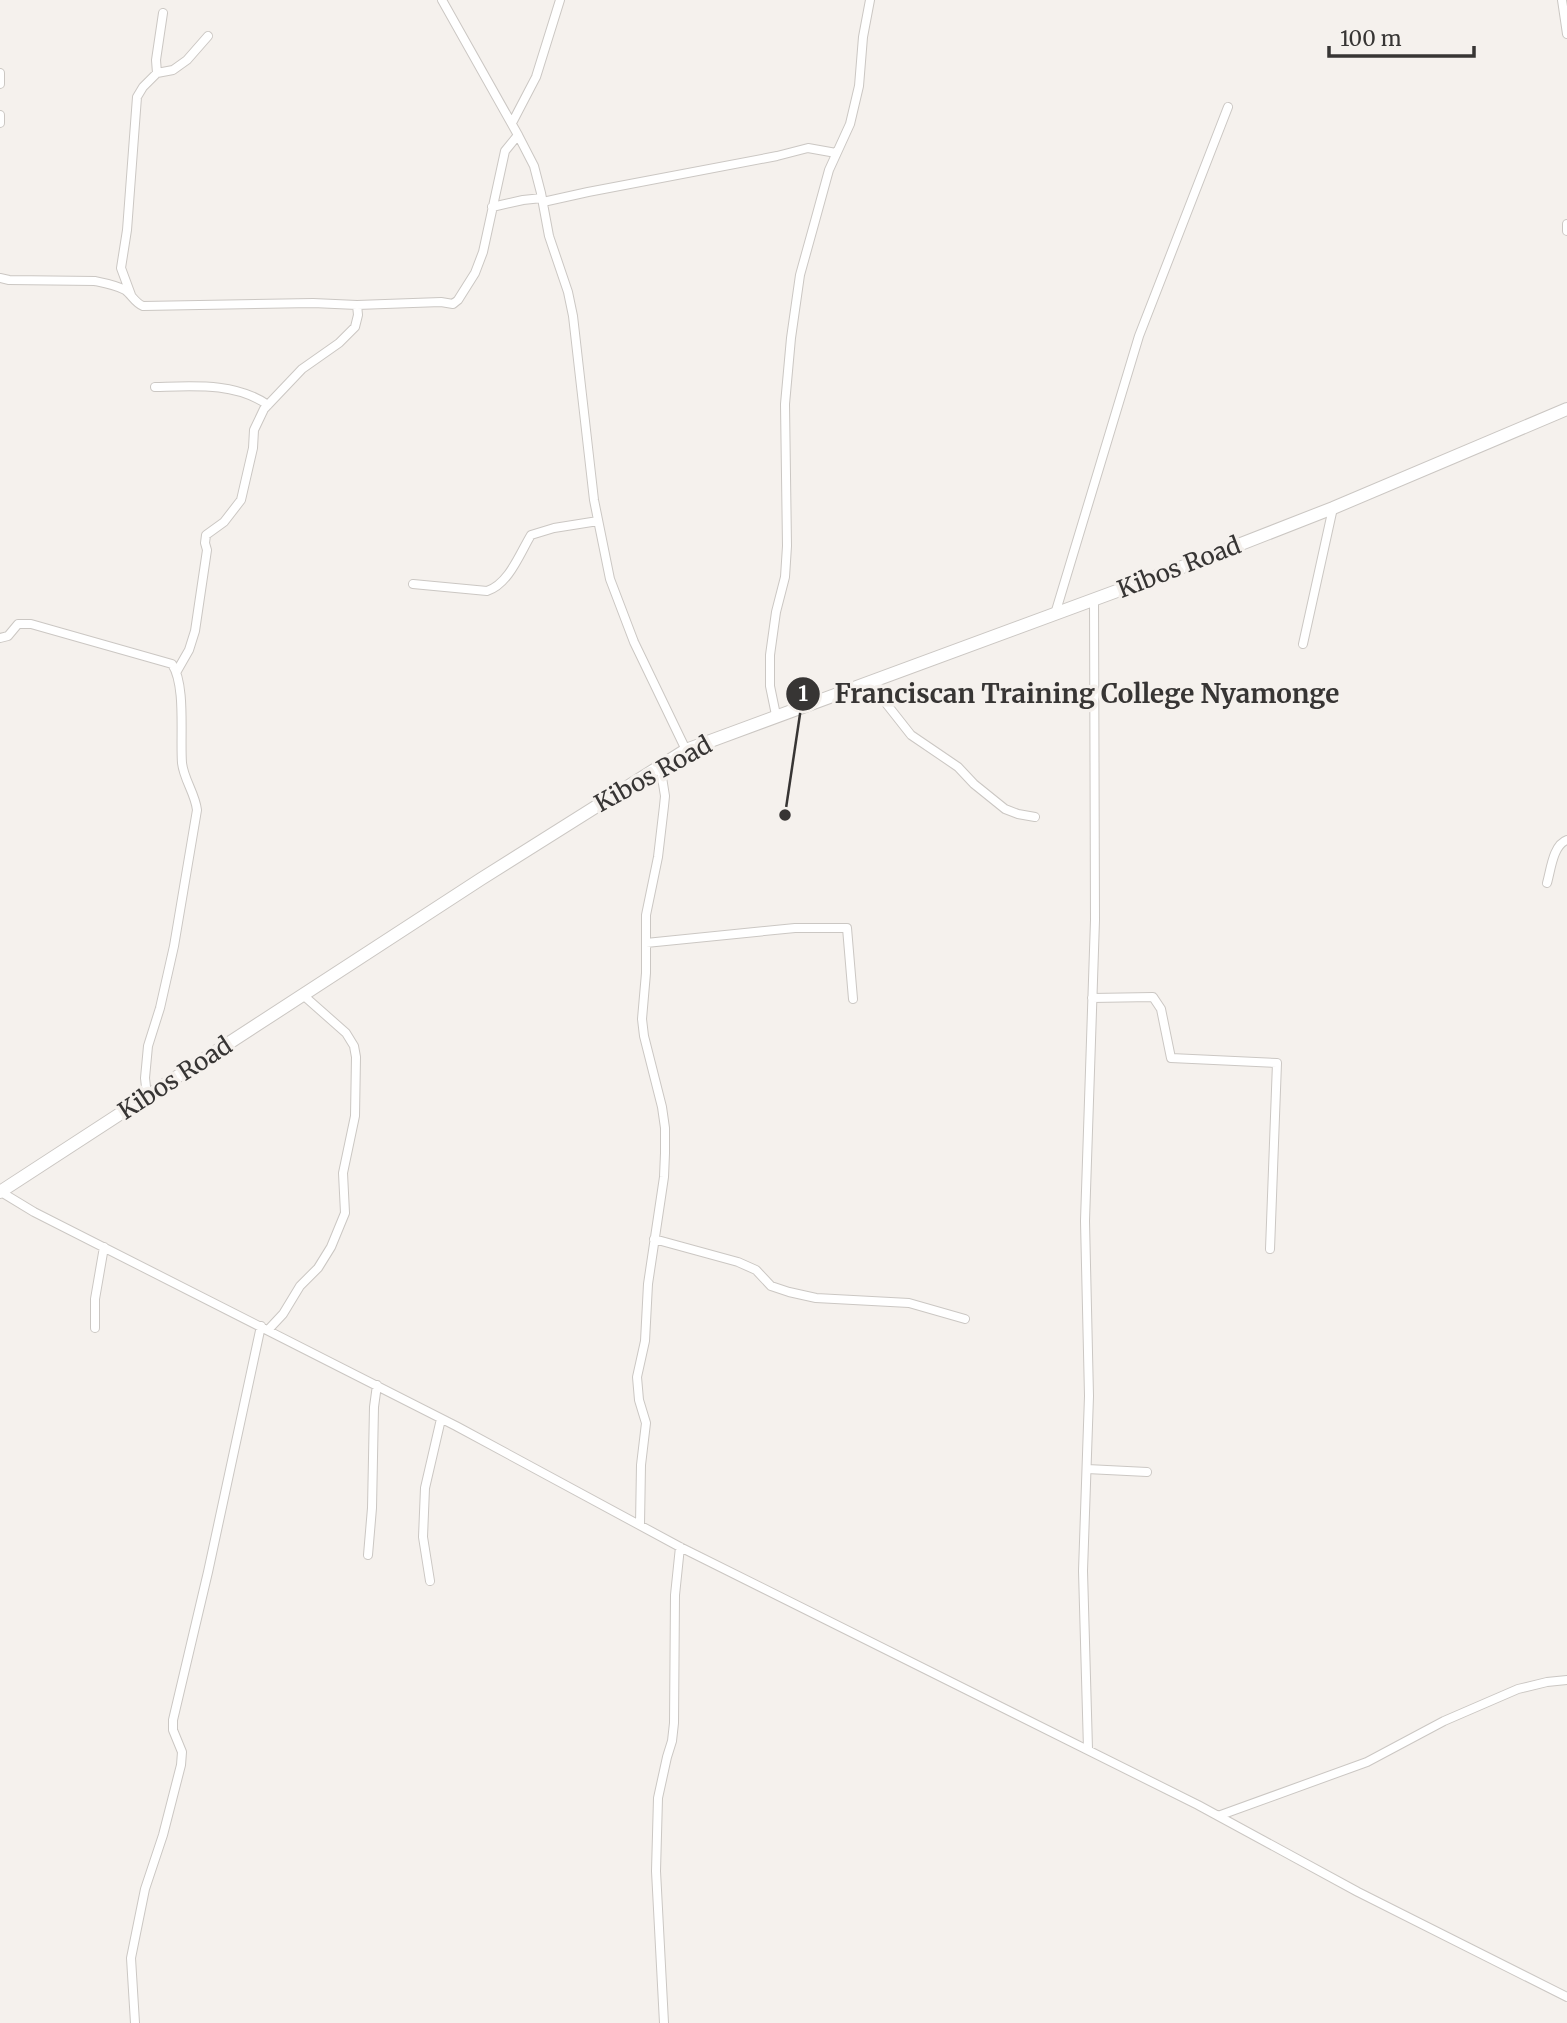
<svg xmlns="http://www.w3.org/2000/svg" width="1567" height="2023" viewBox="0 0 1567 2023" font-family="Merriweather,serif">
<style>
.lines{fill:none;stroke-linecap:round;stroke-linejoin:round}
.minor-casing{stroke:#cbc7c3;stroke-width:10}
.primary-casing{stroke:#cbc7c3;stroke-width:14}
.minor{stroke:#fff;stroke-width:8}
.primary{stroke:#fff;stroke-width:12}
.labels{text-anchor:middle;dominant-baseline:central;stroke-width:7;stroke-linejoin:round;paint-order:stroke}
.street-label{font-size:24px;fill:#373534;stroke:#f5f1ed}
.leader{fill:none;stroke:#373534;stroke-width:2.5}
.callout-dot{fill:#373534;stroke:#f5f1ed;stroke-width:2.5}
.mark-label{font-size:21px;text-anchor:middle;font-weight:bold;fill:#fff}
.callout-label{font-size:26px;text-anchor:middle;font-weight:bold;fill:#373534;stroke:#f5f1ed;stroke-width:7;stroke-linejoin:round;paint-order:stroke}
</style>
<rect width="100%" height="100%" fill="#f5f1ed"/>
<g class="lines">
<g class="minor-casing">
<path id="minor" d="M 442,0 L 518,135 L 534,166 L 541,193 L 549,236 L 568,292 L 573,316 L 594,500 L 610,579 L 634,642 L 686,750
M 1562,0 L 1567,34
M 157,73 L 156,60 L 163,13
M 0,84 L 0,73
M 0,115 L 0,123
M 512,123 L 536,77 L 560,0
M 543,202 L 588,192 L 777,156 L 808,148 L 836,153
M 492,207 L 523,200 L 542,198
M 1567,224 L 1567,231
M 0,278 L 9,280 L 95,281 C 105,283 116,285 125,290 C 132,295 135,303 143,306 L 313,303 L 357,305 L 441,302 L 453,304 L 458,300 L 475,273 L 483,252 L 505,151 L 518,135
M 131,295 L 121,268 L 127,230 L 137,97 L 143,87 L 157,73 L 173,70 L 187,60 L 208,36
M 155,387 C 193,386 235,382 268,405
M 413,584 L 487,591 C 509,584 520,553 531,535 L 554,528 L 598,521
M 1055,614 L 1139,336 L 1228,107
M 0,638 L 8,636 L 18,624 L 31,624 L 172,664 C 186,685 180,736 182,763 C 184,780 195,793 197,810 L 174,946 L 160,1008 L 148,1046 L 145,1078 L 147,1096
M 1303,644 L 1333,508
M 177,671 L 189,650 L 195,631 L 207,550 L 205,543 L 206,535 L 224,522 L 241,500 L 253,448 L 254,430 L 264,409 L 302,369 L 339,343 L 355,327 L 358,315 L 357,305
M 875,680 L 885,702 L 911,735 L 958,767 L 974,784 L 1005,809 L 1018,814 L 1035,817
M 776,715 L 770,686 L 770,655 L 776,612 L 785,577 L 787,546 L 785,404 L 791,338 L 800,275 L 815,221 L 829,170 L 850,124 L 859,86 L 863,37 L 870,0
M 1547,883 C 1551,869 1553,845 1567,840
M 646,943 L 795,928 L 847,928 L 853,999
M 1092,998 L 1153,997 L 1161,1009 L 1171,1058 L 1277,1063 L 1270,1249
M 1,1192 L 34,1212 L 456,1426 L 680,1547 L 1198,1805 L 1358,1892 L 1567,1997
M 654,1239 L 738,1262 L 756,1270 L 771,1286 L 789,1292 L 816,1298 L 909,1303 L 965,1319
M 95,1328 L 95,1299 L 104,1247
M 268,1330 L 283,1314 L 300,1286 L 318,1268 L 331,1247 L 345,1213 L 343,1173 L 355,1116 L 356,1057 L 354,1046 L 346,1033 L 303,995
M 1087,1469 L 1147,1472
M 640,1524 L 641,1465 L 646,1423 L 639,1400 L 637,1377 L 645,1341 L 648,1284 L 664,1177 L 665,1153 L 665,1128 L 662,1107 L 644,1036 L 642,1019 L 646,973 L 646,915 L 658,857 L 664,806 L 665,796 L 660,765
M 368,1555 L 372,1508 L 374,1407 L 377,1385
M 430,1581 L 423,1537 L 425,1488 L 441,1419
M 1088,1749 L 1083,1571 L 1089,1396 L 1085,1221 L 1095,920 L 1094,599
M 1218,1816 L 1367,1762 L 1444,1721 L 1518,1689 L 1547,1682 L 1567,1680
M 135,2023 L 131,1958 L 145,1889 L 163,1835 L 181,1765 L 182,1752 L 173,1730 L 173,1720 L 208,1572 L 261,1326
M 664,2023 L 656,1871 L 658,1798 L 667,1757 L 672,1741 L 674,1723 L 675,1595 L 680,1547"/>
</g>
<g class="primary-casing">
<path id="primary" d="M 0,1192 L 481,879 L 686,750 L 1182,567 L 1333,508 L 1567,409"/>
</g>
<use href="#minor" class="minor"/>
<use href="#primary" class="primary"/>
</g>
<g class="labels">
<g class="street-label">
<text transform="translate(1179 567) rotate(-21)">Kibos Road</text>
<text transform="translate(653 774) rotate(-29)">Kibos Road</text>
<text transform="translate(175 1078) rotate(-33)">Kibos Road</text>
</g>
</g>
<path class="leader" d="M785 815L803 694"/>
<g class="callout-dot">
<circle cx="785" cy="815" r="7"/>
<circle cx="803" cy="694" r="18"/>
</g>
<g class="mark-label">
<text x="803" y="701">1</text>
</g>
<g class="callout-label">
<text x="1087" y="703">Franciscan Training College Nyamonge</text>
</g>
<path d="M1329 46v10h145v-10" fill="none" stroke="#373534" stroke-width="3.5"/>
<text x="1340" y="46" font-size="21" fill="#373534" stroke="#f5f1ed" stroke-width="5" paint-order="stroke">100 m</text>
</svg>
